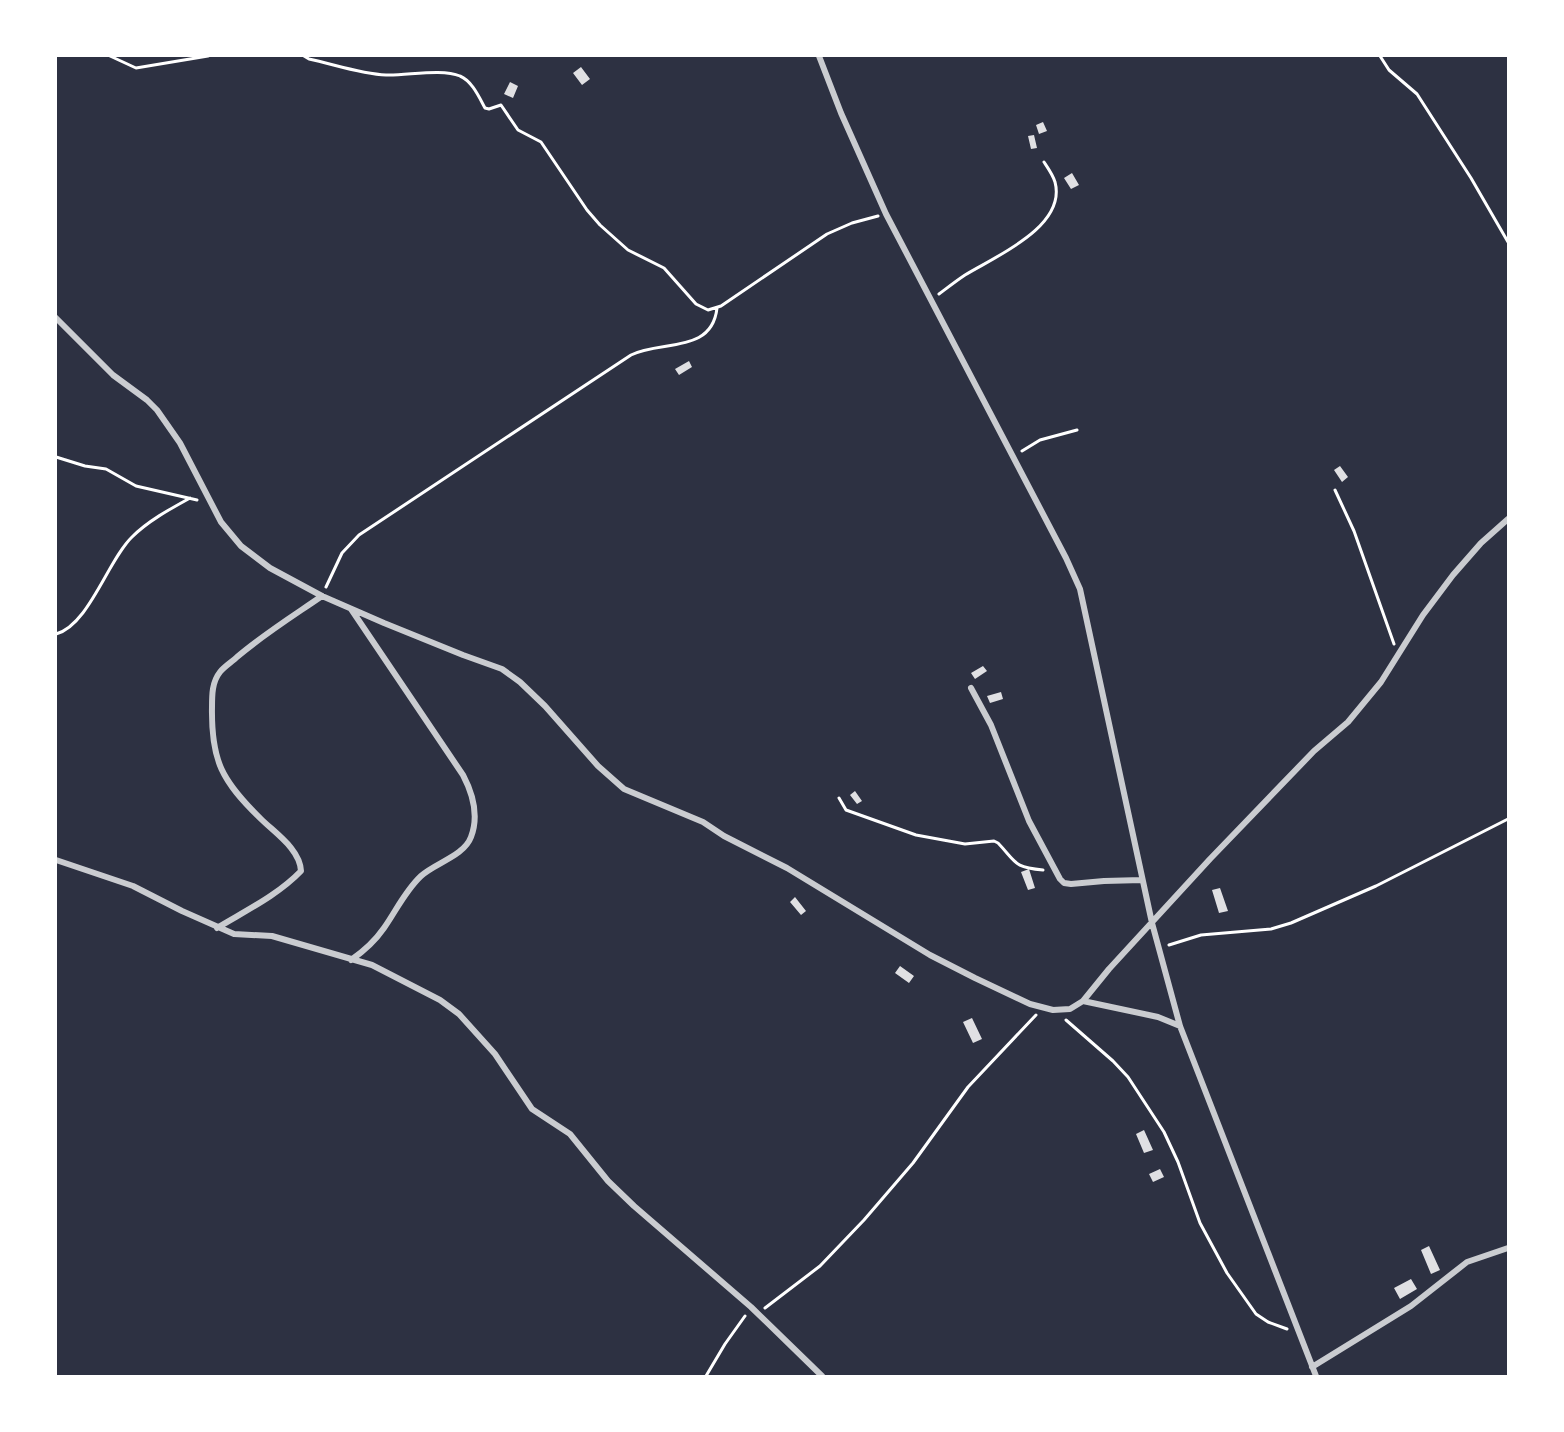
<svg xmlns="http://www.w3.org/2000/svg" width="1564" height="1432" viewBox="0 0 1564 1432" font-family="Raleway,sans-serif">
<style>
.building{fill:#e0e0e3}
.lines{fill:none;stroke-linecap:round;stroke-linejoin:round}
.path{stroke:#fff;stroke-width:3}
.minor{stroke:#caccd0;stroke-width:6}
</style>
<rect width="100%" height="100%" fill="#2d3142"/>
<path class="building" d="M 581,67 L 590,79 L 582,85 L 573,73 Z
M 510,82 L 518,86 L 513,98 L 504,94 Z
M 1043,122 L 1047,131 L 1039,134 L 1036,125 Z
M 1034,135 L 1037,148 L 1031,149 L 1028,136 Z
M 1072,173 L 1079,185 L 1071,189 L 1064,178 Z
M 689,361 L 692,367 L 679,375 L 675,369 Z
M 1340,466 L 1348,477 L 1342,482 L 1334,470 Z
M 983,666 L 987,671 L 975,679 L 971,673 Z
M 1001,692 L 1003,699 L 990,703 L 987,696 Z
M 855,791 L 862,801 L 857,804 L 850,795 Z
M 1029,869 L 1035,888 L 1028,890 L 1021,872 Z
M 1220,888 L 1228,911 L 1219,913 L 1212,890 Z
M 795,897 L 806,911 L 801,915 L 790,902 Z
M 900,966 L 914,976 L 909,983 L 895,973 Z
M 972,1018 L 982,1039 L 973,1043 L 963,1022 Z
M 1144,1130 L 1153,1150 L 1144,1153 L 1136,1134 Z
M 1160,1169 L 1164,1177 L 1153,1182 L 1149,1174 Z
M 1429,1246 L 1440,1270 L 1431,1274 L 1421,1250 Z
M 1411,1279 L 1417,1289 L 1400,1299 L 1394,1288 Z"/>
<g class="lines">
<path class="path" d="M 110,56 L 136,68 L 208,56
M 304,56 L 309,59 C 333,64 361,74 386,75 C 406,76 442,68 460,76 C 472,81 479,97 485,108 L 489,109 L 501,105 L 518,130 L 541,142 L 587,210 L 600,225 L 628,250 L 664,268 L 696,304 L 708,310 L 721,306 L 827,234 L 852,223 L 878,216
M 1380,56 L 1389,70 L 1417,94 L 1471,178 L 1508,242
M 939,294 C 947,288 956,281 965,275 C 994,257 1067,227 1055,182 C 1053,175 1048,168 1044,162
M 1022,451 L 1040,440 L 1077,430
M 56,457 L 85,466 L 106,469 L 136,486 L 197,500
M 1335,490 L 1354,531 L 1394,644
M 326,587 L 342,553 L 359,535 L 631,355 C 661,340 712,354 717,308
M 56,634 C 89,625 108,560 132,537 C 148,521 170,509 190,498
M 839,798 L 846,810 L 916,835 L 965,844 L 994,841 L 998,843 C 1017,863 1013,867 1043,870
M 1169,945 L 1201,935 L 1271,929 L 1291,923 L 1376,886 L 1508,819
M 1066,1020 L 1113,1061 L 1128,1077 L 1164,1132 L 1178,1162 L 1200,1223 L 1227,1273 L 1256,1314 L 1268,1322 L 1287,1329
M 765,1308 L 820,1266 L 864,1220 L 913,1163 L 968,1087 L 1036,1015
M 706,1376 L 725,1344 L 745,1316"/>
<path class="minor" d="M 819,56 L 841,113 L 886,214 L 1066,558 L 1080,589 L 1152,923 L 1180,1026 L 1316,1376
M 56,318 L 113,375 L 147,400 L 157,410 L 180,443 L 221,522 L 241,546 L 270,568 L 322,596 L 384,623 L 463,655 L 502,669 L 520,682 L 545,706 L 598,766 L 624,789 L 703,822 L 724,836 L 787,868 L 930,955 L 975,978 L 1030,1004 L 1053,1010 L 1070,1009 L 1083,1001 L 1109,969 L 1210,859 L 1314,751 L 1348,722 L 1381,682 L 1423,615 L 1453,575 L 1481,543 L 1508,519
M 351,609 L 463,775 C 473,794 479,816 471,837 C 464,856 435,863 421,876 C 405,891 396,911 384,928 C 375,941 364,951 351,960
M 971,688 L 991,725 L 1029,821 L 1060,879 L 1064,883 L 1071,884 L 1104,881 L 1142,880
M 56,860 L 133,886 L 182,911 L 234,934 L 272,936 L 372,965 L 440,1000 L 459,1014 L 495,1054 L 532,1109 L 570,1134 L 608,1181 L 634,1206 L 751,1307 L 822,1376
M 217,928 C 245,911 278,895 301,871 C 300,849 275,833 261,819 C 222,781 211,761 212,707 C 212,695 212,682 220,672 C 225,666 232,662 237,657 C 264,634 293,616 322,596
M 1083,1001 L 1158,1017 L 1180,1026
M 1312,1367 L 1411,1306 L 1467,1262 L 1508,1248"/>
</g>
<rect width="1564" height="1432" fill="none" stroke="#ffffff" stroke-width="114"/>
</svg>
